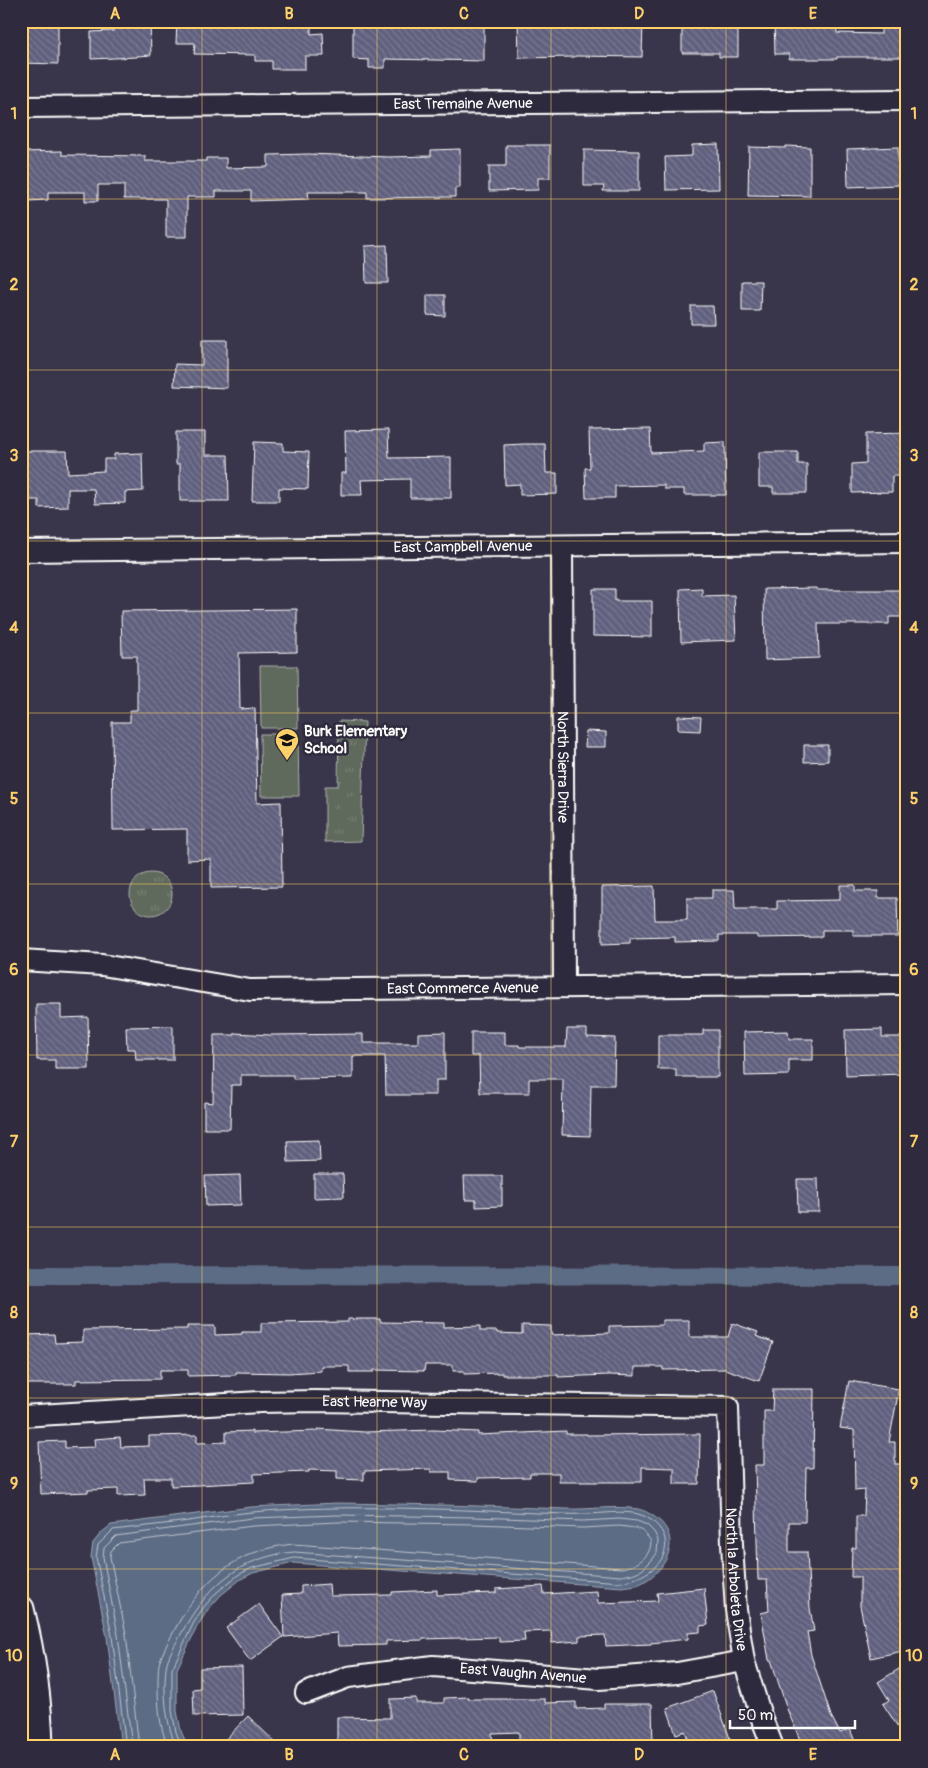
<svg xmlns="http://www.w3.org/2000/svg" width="928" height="1768" viewBox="0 0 928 1768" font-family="Pangolin,sans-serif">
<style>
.grass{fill:url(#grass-tufts);stroke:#afb4ae}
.pitch{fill:#5f695c;stroke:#afb4ae}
.water{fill:#5c6c85;stroke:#9da7b6}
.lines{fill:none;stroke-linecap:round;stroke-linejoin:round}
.shore{stroke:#bec4ce;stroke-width:1}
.canal{stroke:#5c6c85;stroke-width:18}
.building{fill:url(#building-back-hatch);stroke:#fff}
.minor-casing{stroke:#fff;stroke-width:24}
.tertiary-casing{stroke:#fff;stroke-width:29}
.minor{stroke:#2f2a3d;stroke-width:20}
.tertiary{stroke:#2f2a3d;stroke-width:25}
.grid{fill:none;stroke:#ffd166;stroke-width:1;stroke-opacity:0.55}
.labels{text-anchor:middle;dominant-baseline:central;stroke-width:5;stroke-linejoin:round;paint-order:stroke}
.street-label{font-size:15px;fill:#fff;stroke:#2f2a3d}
.poi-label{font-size:15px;font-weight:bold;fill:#fff;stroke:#2f2a3d;text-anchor:start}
.neatline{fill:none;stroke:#ffd166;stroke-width:2}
.grid-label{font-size:16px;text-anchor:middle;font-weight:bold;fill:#ffd166}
</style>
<defs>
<pattern id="grass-tufts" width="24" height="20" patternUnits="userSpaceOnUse" patternTransform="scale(1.25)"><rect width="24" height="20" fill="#5f695c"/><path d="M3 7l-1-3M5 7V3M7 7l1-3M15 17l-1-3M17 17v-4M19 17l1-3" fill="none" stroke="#778074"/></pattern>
<pattern id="building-back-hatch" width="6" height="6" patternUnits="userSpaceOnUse" patternTransform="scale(1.25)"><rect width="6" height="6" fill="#61617e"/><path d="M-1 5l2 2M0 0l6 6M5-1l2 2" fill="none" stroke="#797991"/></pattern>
</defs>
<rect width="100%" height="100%" fill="#39354a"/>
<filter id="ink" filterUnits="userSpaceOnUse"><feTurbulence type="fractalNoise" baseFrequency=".02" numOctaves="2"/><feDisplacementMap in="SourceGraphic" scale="10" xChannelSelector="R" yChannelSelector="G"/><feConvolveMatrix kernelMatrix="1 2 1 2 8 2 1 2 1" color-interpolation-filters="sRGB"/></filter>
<g filter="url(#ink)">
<path class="grass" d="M 339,721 L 365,722 L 361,841 L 325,842 L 325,786 L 338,786 Z
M130 894a21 21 0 1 1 42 0a21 21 0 1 1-42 0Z"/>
<path class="pitch" d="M 297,666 L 298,728 L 261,728 L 260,666 Z
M 260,734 L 298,734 L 299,796 L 261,796 Z"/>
<path class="water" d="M 337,1503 C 414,1504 490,1506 566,1509 C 590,1510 615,1505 638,1509 C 647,1511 654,1516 661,1522 C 683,1545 661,1576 637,1585 C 632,1586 626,1586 622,1587 L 293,1563 L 253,1573 L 241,1579 L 221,1595 L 207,1611 L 197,1627 L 177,1669 L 177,1711 L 181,1731 L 188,1747 L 121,1747 L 107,1637 L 91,1557 L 93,1543 L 101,1533 L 111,1525 L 251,1507 Z"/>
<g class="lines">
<path class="shore" d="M 126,1747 L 112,1636 L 96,1557 L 98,1545 L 113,1530 C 136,1527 158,1525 181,1522 C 205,1519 228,1514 252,1512 C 346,1504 442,1509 536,1513 C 552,1513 569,1515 585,1514 C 603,1514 621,1510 638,1514 C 650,1517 662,1527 665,1539 C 670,1564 642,1579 621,1582 L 294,1558 L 252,1568 L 238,1575 L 217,1592 L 203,1608 L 193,1624 L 172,1669 L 172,1711 L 176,1732 L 182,1747
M 132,1747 L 118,1635 L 103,1557 L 104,1548 L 116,1536 L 252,1518 L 337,1515 L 475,1517 L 583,1521 L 619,1519 L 637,1521 L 647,1525 L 654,1532 L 658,1540 L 657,1553 L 652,1560 L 642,1570 L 632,1574 L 621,1576 L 294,1552 C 238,1557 205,1588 180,1636 C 175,1645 167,1657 166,1668 C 163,1693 166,1723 176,1747
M 139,1747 L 126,1634 L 110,1557 L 111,1551 L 119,1543 L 253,1526 L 338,1522 L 475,1524 L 583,1528 L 619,1526 L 635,1528 L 643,1531 L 651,1541 C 651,1558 636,1566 621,1568 L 294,1544 C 235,1549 199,1582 173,1633 C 168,1642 162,1653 159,1664 C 158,1670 158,1677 158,1683 C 158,1705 159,1726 168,1747"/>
<path class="canal" d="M 21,1275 L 907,1276"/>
</g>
<path class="building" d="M 21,21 L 47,21 L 47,25 L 58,25 L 58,64 L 21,63 Z
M 113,21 L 150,21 L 151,55 L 137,56 L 137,57 L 91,59 L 91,32 L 113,31 Z
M 177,21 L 311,21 L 311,34 L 323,33 L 324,56 L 305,56 L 305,69 L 272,69 L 272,61 L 255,61 L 255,55 L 194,54 L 195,43 L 176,43 Z
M 435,21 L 484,21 L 484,61 L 385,59 L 385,68 L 369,68 L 369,60 L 353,59 L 353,26 L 435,27 Z
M 518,21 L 643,21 L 642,57 L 575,56 L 575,57 L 519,58 Z
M 774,21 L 836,21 L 837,33 L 881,34 L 881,21 L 907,21 L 907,57 L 837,57 L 837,59 L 789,59 L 789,54 L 775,54 Z
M 682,22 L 738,22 L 738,57 L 719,57 L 719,53 L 682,53 Z
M 718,144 L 719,189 L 666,190 L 665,157 L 692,156 L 692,145 Z
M 506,145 L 550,145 L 550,178 L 538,178 L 538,190 L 489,191 L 489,166 L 506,166 Z
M 785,146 L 810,147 L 810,196 L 748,195 L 749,147 L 785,148 Z
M 898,147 L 899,185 L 848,187 L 847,149 Z
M 460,149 L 460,188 L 455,188 L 455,197 L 367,198 L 367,192 L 308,192 L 309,199 L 251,201 L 251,191 L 216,191 L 216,197 L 187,197 L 187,237 L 166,237 L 166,199 L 124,199 L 124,185 L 98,185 L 98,201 L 85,201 L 85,192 L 48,192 L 48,200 L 28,201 L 28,192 L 21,192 L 21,152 L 62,151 L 62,155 L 145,156 L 145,161 L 206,161 L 206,158 L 226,158 L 226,168 L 268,167 L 268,155 L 308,154 L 388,157 L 431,156 L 431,150 Z
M 584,150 L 639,151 L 639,191 L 603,191 L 604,186 L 584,186 Z
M 387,245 L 388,283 L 366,283 L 365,246 Z
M 742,281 L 761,281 L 760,311 L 742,311 Z
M 427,295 L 445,295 L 445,316 L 427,315 Z
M 691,306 L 713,306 L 714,324 L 691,324 Z
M 202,340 L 227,340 L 227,388 L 174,386 L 175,364 L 202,365 Z
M 650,429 L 651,453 L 704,451 L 704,443 L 725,442 L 726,495 L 684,495 L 684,489 L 664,489 L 664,485 L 615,486 L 615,498 L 586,498 L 585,468 L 590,468 L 589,430 Z
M 388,430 L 389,458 L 451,457 L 451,498 L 410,498 L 410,479 L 361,480 L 362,495 L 341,495 L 341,473 L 346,473 L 345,431 Z
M 176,432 L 205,432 L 205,455 L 228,455 L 229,501 L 180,501 L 180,464 L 176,464 Z
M 904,433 L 906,476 L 892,476 L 892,492 L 852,493 L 852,464 L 866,463 L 866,434 Z
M 254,442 L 283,443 L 283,451 L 309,452 L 308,489 L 279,488 L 279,501 L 252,501 Z
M 524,444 L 545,444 L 546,473 L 557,473 L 557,494 L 520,495 L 520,484 L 505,485 L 504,445 Z
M 21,451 L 67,451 L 68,473 L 104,471 L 104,459 L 114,459 L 114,454 L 142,453 L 143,491 L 125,492 L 125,503 L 95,504 L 94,489 L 68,489 L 68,507 L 39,508 L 39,500 L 21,500 Z
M 759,452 L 798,452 L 798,464 L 807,464 L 807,493 L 773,493 L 773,487 L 759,487 Z
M 702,588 L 702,596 L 734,595 L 736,640 L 681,642 L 680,589 Z
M 817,588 L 817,590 L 906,590 L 906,617 L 889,617 L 889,624 L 818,624 L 819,658 L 765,660 L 764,589 Z
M 593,589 L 615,589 L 615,601 L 652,601 L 652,637 L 593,636 Z
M 297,609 L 297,652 L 239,653 L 240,709 L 255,708 L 257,803 L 281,802 L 282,887 L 211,888 L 211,859 L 187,860 L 187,829 L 113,830 L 112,722 L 130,722 L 130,710 L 137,710 L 137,656 L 122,656 L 121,611 Z
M 678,716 L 701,717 L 700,731 L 678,730 Z
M 586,731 L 606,732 L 606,747 L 585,747 Z
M 804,745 L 828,745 L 828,761 L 804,762 Z
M 840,885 L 855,885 L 855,891 L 878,891 L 878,898 L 897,898 L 898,936 L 853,936 L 853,930 L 822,930 L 822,937 L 757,938 L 757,935 L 719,935 L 719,941 L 675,942 L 675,937 L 630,938 L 630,943 L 602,944 L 602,887 L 654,886 L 655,920 L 687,920 L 687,898 L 712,898 L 712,890 L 734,890 L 735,909 L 777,909 L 777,901 L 840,900 Z
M 36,1004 L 61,1004 L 61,1018 L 88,1017 L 89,1069 L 55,1069 L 55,1060 L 37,1060 Z
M 173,1026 L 173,1060 L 136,1060 L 135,1049 L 127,1049 L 126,1027 Z
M 567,1029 L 587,1029 L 587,1037 L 615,1038 L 614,1085 L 591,1085 L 590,1136 L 562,1135 L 563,1079 L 529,1079 L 529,1093 L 480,1093 L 479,1056 L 471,1056 L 471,1032 L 505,1032 L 505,1045 L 519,1045 L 519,1047 L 566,1047 Z
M 882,1029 L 882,1037 L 902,1037 L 903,1074 L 846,1076 L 845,1030 Z
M 703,1030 L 718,1030 L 718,1077 L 676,1077 L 676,1069 L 658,1069 L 658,1035 L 703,1035 Z
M 788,1031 L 789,1039 L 813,1039 L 813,1060 L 789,1060 L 789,1075 L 745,1076 L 744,1032 Z
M 445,1032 L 445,1080 L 436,1080 L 436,1095 L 386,1095 L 385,1056 L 353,1056 L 353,1078 L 293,1079 L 293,1075 L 241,1075 L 241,1085 L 231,1085 L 230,1129 L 204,1129 L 204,1102 L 213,1103 L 214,1035 L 235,1035 L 235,1033 L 270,1035 L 363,1034 L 363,1043 L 418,1043 L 418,1033 Z
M 319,1140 L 320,1161 L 288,1162 L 287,1141 Z
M 314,1174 L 343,1174 L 344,1197 L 314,1198 Z
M 240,1175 L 241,1205 L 206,1206 L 205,1176 Z
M 464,1176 L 502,1176 L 502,1206 L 476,1207 L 476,1200 L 465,1200 Z
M 797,1179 L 818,1179 L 819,1212 L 798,1212 Z
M 348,1319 L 380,1319 L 380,1322 L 444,1323 L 444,1327 L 480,1326 L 480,1331 L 497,1331 L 497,1333 L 522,1334 L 522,1325 L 551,1326 L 551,1335 L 609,1333 L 609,1326 L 662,1325 L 662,1320 L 689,1320 L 689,1337 L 728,1337 L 732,1323 L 758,1332 L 756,1336 L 773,1342 L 759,1381 L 725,1369 L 663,1370 L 663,1367 L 635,1367 L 635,1376 L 609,1375 L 558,1377 L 558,1375 L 502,1375 L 502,1373 L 464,1374 L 464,1371 L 453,1371 L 453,1365 L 425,1365 L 424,1371 L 374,1370 L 374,1372 L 349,1372 L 349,1366 L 321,1366 L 321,1371 L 289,1373 L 236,1372 L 236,1375 L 188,1376 L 188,1370 L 160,1370 L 160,1379 L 76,1380 L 76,1384 L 27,1384 L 26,1335 L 54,1334 L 55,1343 L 83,1342 L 83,1330 L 187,1329 L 187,1326 L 215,1326 L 215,1335 L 242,1334 L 242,1332 L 261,1332 L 261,1323 L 348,1322 Z
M 849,1381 L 899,1389 L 889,1442 L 895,1442 L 895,1464 L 905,1464 L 904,1544 L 900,1544 L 900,1595 L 907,1626 L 907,1650 L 871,1658 L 860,1606 L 860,1577 L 851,1577 L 852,1548 L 856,1548 L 856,1516 L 864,1516 L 865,1490 L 855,1491 L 854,1430 L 840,1428 Z
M 773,1389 L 814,1389 L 813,1468 L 806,1468 L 805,1522 L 789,1522 L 789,1552 L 807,1552 L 810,1608 L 814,1631 L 807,1632 L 811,1655 L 831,1716 L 840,1733 L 850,1729 L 857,1747 L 803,1747 L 787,1709 L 771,1660 L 769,1660 L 761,1613 L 769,1611 L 767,1580 L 758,1580 L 755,1465 L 764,1465 L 764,1411 L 772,1411 Z
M 317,1429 L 365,1432 L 434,1430 L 478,1432 L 478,1435 L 566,1431 L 566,1434 L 587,1434 L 587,1435 L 700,1434 L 699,1484 L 674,1484 L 674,1468 L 642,1467 L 642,1482 L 559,1482 L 559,1473 L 530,1473 L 530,1477 L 478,1478 L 478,1481 L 450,1480 L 450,1472 L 431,1472 L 431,1469 L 364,1471 L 364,1480 L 337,1479 L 337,1471 L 309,1470 L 309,1472 L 254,1474 L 254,1482 L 198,1485 L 171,1486 L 171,1478 L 144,1478 L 145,1495 L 118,1496 L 118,1489 L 88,1490 L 88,1492 L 41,1494 L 39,1442 L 65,1441 L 65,1448 L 95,1447 L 94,1439 L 120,1437 L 121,1447 L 149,1446 L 149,1436 L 197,1435 L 197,1443 L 226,1442 L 226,1432 L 252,1431 L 252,1433 L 317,1431 Z
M 329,1584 L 330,1596 L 392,1595 L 392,1592 L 437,1590 L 437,1595 L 496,1593 L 496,1589 L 543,1586 L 544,1594 L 597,1591 L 598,1603 L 658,1601 L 657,1593 L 704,1588 L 708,1625 L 700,1626 L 700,1632 L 688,1633 L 688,1639 L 651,1643 L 651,1644 L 606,1646 L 605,1635 L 579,1636 L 579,1641 L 552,1643 L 551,1631 L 524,1632 L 525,1641 L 499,1642 L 499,1637 L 423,1639 L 423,1640 L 386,1641 L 386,1645 L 338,1646 L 337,1633 L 284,1637 L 282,1595 L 301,1594 L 301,1586 Z
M 259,1604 L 283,1637 L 250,1661 L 226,1628 Z
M 907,1664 L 907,1721 L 898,1727 L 883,1704 L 889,1700 L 878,1682 Z
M 242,1667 L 243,1715 L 194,1716 L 193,1689 L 200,1688 L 200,1668 Z
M 713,1691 L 733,1747 L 691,1747 L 685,1731 L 676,1734 L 667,1708 Z
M 469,1697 L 469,1699 L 545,1699 L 545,1703 L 576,1702 L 576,1709 L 604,1708 L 604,1704 L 652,1704 L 653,1747 L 519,1747 L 519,1732 L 492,1733 L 493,1746 L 413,1747 L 413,1740 L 385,1741 L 385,1747 L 337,1747 L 337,1717 L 390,1718 L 390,1699 L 416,1698 L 416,1703 L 444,1703 L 444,1698 Z
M 248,1716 L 280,1747 L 218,1747 Z"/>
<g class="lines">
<g class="minor-casing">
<g id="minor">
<path id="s1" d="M 21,107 L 907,100"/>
<path id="s2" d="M 562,546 L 564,987"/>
<path id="s3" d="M 21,551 L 907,542"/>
<path id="s4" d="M 21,960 L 102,965 L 250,990 L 907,984"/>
<path id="s5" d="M 21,1416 L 260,1402 L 315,1401 L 728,1407 L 732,1544 L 736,1610 L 744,1661 L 762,1719 L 773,1747"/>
<path id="s6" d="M 306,1693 L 348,1677 L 433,1666 L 599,1679 L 677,1673 L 744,1661"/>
</g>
</g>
<g class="tertiary-casing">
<path id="tertiary" d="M 21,1609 C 32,1653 39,1701 40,1747"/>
</g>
<use href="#minor" class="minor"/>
<use href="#tertiary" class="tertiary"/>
</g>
</g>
<path class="grid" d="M 202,21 L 202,1747M 377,21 L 377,1747M 551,21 L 551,1747M 726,21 L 726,1747M 21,199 L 907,199M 21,370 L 907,370M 21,541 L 907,541M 21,713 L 907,713M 21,884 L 907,884M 21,1055 L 907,1055M 21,1227 L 907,1227M 21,1398 L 907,1398M 21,1569 L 907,1569"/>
<defs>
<g id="school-pin" transform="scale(1.25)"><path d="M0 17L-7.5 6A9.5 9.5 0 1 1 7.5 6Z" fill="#ffd166" stroke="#2f2a3d"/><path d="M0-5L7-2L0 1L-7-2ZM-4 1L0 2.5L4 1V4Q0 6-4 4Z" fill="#111"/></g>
</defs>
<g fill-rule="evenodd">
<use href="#school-pin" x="287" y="740"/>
</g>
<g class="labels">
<g class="street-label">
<text stroke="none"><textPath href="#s1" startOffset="442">East Tremaine Avenue</textPath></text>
<text stroke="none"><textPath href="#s3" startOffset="442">East Campbell Avenue</textPath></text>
<text stroke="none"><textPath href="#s2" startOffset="221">North Sierra Drive</textPath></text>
<text stroke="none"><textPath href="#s4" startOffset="444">East Commerce Avenue</textPath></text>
<text stroke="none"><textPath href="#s5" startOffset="354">East Hearne Way</textPath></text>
<text stroke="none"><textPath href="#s5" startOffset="880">North la Arboleta Drive</textPath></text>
<text stroke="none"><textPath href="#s6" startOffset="221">East Vaughn Avenue</textPath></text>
</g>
<g class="poi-label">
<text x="304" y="731">Burk Elementary<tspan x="304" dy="17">School</tspan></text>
</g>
</g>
<rect width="928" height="1768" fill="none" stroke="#2f2a3d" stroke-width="55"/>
<path d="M730 1720v8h125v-8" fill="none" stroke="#ffffff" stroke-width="2.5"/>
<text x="738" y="1720" font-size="15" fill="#ffffff" stroke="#2f2a3d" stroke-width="4" paint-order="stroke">50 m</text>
<rect x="28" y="28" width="872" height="1712" class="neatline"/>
<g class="grid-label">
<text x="115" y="19">A</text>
<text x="289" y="19">B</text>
<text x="464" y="19">C</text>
<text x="639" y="19">D</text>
<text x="813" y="19">E</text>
<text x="14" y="119">1</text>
<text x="914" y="119">1</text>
<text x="14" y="290">2</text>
<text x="914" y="290">2</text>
<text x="14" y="461">3</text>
<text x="914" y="461">3</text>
<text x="14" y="633">4</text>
<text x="914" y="633">4</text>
<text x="14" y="804">5</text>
<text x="914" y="804">5</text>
<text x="14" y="975">6</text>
<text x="914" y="975">6</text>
<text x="14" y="1147">7</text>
<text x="914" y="1147">7</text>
<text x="14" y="1318">8</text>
<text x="914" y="1318">8</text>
<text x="14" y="1489">9</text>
<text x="914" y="1489">9</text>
<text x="14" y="1661">10</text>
<text x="914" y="1661">10</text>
<text x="115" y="1760">A</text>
<text x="289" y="1760">B</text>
<text x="464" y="1760">C</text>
<text x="639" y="1760">D</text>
<text x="813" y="1760">E</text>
</g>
</svg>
